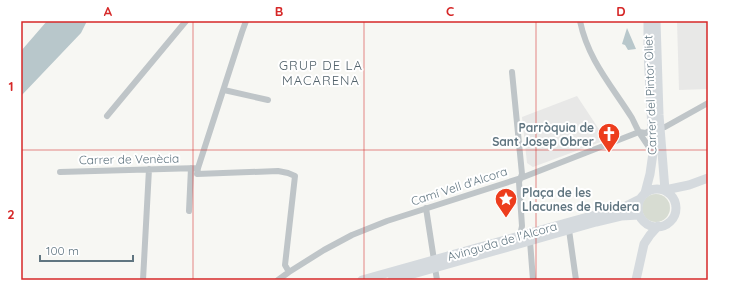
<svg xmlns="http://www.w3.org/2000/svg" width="729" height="301" viewBox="0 0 729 301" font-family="Quicksand,sans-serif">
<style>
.built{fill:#e8e8e7}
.green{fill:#d7dcd2}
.water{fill:#b8c7cb}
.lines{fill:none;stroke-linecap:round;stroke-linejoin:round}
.minor{stroke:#bfc5c8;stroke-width:6}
.secondary{stroke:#d5dade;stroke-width:9}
.grid{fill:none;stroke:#d62828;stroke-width:1;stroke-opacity:0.55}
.labels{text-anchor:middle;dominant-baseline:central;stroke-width:4;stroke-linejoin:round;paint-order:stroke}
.street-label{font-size:12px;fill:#607580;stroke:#fff}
.poi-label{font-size:12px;font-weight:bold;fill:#607580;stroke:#fff;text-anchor:end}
.neighbourhood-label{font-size:13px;letter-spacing:1px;fill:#52626b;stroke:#fff}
.neatline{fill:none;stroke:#d62828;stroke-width:1.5}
.grid-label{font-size:13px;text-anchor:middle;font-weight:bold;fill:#d62828}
</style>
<rect width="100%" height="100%" fill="#f7f7f3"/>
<path class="built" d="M 677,21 L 708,21 L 708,89 L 679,90 Z
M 577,96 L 606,140 L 533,167 L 527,163 L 522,117 Z"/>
<path class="green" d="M642 208a14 14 0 1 1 28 0a14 14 0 1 1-28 0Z"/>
<path class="water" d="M 47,21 L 87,21 L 81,33 L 21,96 L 21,51 Z
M 627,28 L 636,49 L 628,50 L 625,45 L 622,44 Z"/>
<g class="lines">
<path class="minor" d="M 246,21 L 242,32 L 198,168 L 197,174 L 278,171 L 288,173 L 295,176 L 285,265 L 289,272
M 580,21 C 588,60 612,86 632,118 C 634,122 636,127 639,132 C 643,139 648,145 652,152
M 512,72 L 522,174 L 519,182 L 522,226 L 520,236
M 224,90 L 268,100
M 107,116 L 186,21
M 660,128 L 665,127 L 708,103
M 60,172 L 198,168
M 426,208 L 434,260
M 189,211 L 191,168
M 569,230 L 576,280
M 530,241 L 533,280
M 435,268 L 437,280
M 143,280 L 149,169
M 278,280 L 289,272 L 324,250 L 352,235 L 387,221 L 521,178 L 639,132 L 646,133 L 652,129"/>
<path class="secondary" d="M 656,21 L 659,115 L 665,190
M638 208a19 19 0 1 1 38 0a19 19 0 1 1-38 0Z
M 665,190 L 689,185 L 708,178
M 645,193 L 650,174 L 653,153 L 652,129 L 648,52 L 648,21
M 362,280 L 620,208 L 626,206 L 640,199
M 392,280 L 596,222 L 621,216 L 639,215
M 636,280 L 644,244 L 650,235 L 658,226"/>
</g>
<path class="grid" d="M 193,21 L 193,280M 364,21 L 364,280M 536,21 L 536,280M 21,150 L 708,150"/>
<defs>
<g id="church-pin" transform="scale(1.15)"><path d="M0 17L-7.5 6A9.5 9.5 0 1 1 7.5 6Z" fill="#ed3d1d" stroke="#fff"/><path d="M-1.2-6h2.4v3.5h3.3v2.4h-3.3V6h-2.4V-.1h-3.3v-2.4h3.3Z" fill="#fff"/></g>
<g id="sight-pin" transform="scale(1.15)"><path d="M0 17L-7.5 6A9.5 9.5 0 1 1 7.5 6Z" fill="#ed3d1d" stroke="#fff"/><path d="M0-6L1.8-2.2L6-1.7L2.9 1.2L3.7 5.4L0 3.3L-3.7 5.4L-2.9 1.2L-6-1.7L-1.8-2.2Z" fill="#fff"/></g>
</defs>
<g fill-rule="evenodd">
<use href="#church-pin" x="609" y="134"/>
<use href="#sight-pin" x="506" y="199"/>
</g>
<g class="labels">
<g class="street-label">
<text transform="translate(650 95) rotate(-92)">Carrer del Pintor Oliet</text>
<text transform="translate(129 159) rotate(-1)">Carrer de Venècia</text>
<text transform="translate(459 186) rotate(-18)">Camí Vell d'Alcora</text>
<text transform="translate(502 241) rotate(-16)">Avinguda de l'Alcora</text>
</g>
<g class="poi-label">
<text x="594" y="127">Parròquia de<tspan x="594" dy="14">Sant Josep Obrer</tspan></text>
<text x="522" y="192" text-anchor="start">Plaça de les<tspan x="522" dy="14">Llacunes de Ruidera</tspan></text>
</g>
<g class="neighbourhood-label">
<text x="321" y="65">GRUP DE LA<tspan x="321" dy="15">MACARENA</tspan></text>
</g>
</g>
<rect width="729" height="301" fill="none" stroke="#ffffff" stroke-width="44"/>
<path d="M40 255v6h93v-6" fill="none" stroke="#607580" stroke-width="2"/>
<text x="46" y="255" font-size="12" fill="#607580" stroke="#ffffff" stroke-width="3" paint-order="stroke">100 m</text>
<rect x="22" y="22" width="685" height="257" class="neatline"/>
<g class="grid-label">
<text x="108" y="16">A</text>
<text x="279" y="16">B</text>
<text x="450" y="16">C</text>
<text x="621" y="16">D</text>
<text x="11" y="91">1</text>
<text x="11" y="219">2</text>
</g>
</svg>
